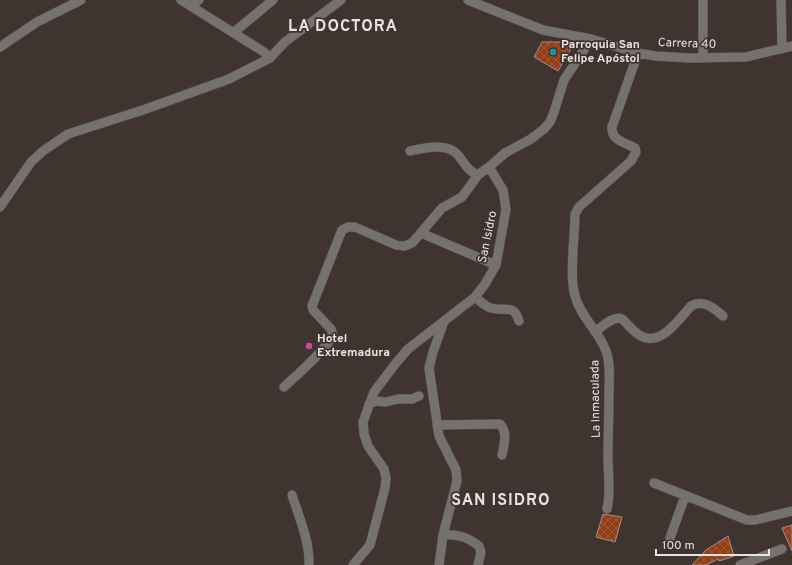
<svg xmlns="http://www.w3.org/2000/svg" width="792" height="565" viewBox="0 0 792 565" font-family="Overpass,sans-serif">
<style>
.building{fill:url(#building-cross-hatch);stroke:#9d908a}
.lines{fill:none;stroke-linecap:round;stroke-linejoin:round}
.minor-casing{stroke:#5a504b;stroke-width:10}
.minor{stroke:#75726d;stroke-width:9}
.culture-dot{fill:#0f9aa8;stroke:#3f342f;stroke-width:1.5}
.hotel-dot{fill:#d1479c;stroke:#3f342f;stroke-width:1.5}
.labels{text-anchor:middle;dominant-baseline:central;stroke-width:3.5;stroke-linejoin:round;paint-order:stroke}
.street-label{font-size:12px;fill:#e9e2df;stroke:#3f342f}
.poi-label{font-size:12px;font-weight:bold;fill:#e9e2df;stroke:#3f342f;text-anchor:start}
.district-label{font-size:16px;font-weight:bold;letter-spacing:1px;fill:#e9e2df;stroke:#3f342f}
</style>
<defs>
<pattern id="building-cross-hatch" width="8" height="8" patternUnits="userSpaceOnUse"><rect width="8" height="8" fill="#933e17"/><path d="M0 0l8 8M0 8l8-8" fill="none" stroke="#a25a38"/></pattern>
</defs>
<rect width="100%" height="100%" fill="#3f342f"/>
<path class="building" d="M 542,42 L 564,42 L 572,47 L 558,71 L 534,57 Z
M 603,514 L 622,517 L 615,542 L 596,537 Z
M 792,525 L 792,551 L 782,528 Z
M 728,536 L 734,556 L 719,561 L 718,559 L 706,565 L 692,565 L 706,550 Z"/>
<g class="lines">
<g class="minor-casing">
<path id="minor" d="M 181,0 L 264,52 L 270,58
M 468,0 L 543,30 L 591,39 L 638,53 L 655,56 L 689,58 L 746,57 L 792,46
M 781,0 L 782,49
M 191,6 L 199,0
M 233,33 L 273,0
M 0,47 L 37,22 L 81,0
M 703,58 L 703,0
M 410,151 C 425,148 447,142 458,155 C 465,164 468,171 478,175
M 0,207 L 31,162 L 43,151 L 68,134 L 143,110 L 229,79 L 270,58 L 285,42 L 341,0
M 421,233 L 496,265
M 475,297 C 480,301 485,306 491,308 C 504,312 514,303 519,321
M 595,332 C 602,327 613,315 622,319 C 628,324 633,332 641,336 C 661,347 679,319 691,306 C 703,299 714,308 723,316
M 284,387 C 298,374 325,351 333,335 L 331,329 L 313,310 L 312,306 L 342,230 L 348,227 L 355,227 L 396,245 C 404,247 407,246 413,242 L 442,208 L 462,197 L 478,175 L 489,167
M 369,404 L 376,401 L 386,402 L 398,399 L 412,399 L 419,396
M 437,425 L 500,424 C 508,433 504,444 502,455
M 654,483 L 747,520 L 755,520 L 792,511
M 292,495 C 299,517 310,542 309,565
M 607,509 C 611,492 608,475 608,457 C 608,436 609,415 609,393 C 609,380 611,364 606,351 C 599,331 581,318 575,296 C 569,275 575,236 575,214 L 579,207 L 631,161 L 636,152 L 635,148 C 625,142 611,141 612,127 L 638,53
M 443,535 C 458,534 467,537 479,546 L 481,552 L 478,565
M 670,538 L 685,496
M 353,565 L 370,545 L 385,488 L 386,478 L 384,469 L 368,446 L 364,434 L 363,422 L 374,392 L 396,363 L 408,349 L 475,297 L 485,284 L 496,265 L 506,209 L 503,190 L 489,167 L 505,153 L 531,139 L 544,129 L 550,122 L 554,112 L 564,80 L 591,39
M 439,565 L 443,535 L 457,481 L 456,470 L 439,436 L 429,368 L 433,352 L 443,324
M 740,565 L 782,549"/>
</g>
<use href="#minor" class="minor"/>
</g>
<circle class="culture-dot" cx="553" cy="52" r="4"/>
<circle class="hotel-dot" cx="309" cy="346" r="4"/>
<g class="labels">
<g class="street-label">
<text transform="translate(687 44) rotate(2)">Carrera 40</text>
<text transform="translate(488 237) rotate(-78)">San Isidro</text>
<text transform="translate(596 399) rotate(-91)">La Inmaculada</text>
</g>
<g class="poi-label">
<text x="561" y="45">Parroquia San<tspan x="561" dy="14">Felipe Apóstol</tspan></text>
<text x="317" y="339">Hotel<tspan x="317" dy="14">Extremadura</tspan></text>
</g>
<g class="district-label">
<text x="343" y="27">LA DOCTORA</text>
<text x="501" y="501">SAN ISIDRO</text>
</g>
</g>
<path d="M656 549v6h113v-6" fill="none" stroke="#e9e2df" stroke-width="2"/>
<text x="662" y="549" font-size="12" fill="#e9e2df" stroke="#3f342f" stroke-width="3" paint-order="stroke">100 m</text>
</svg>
